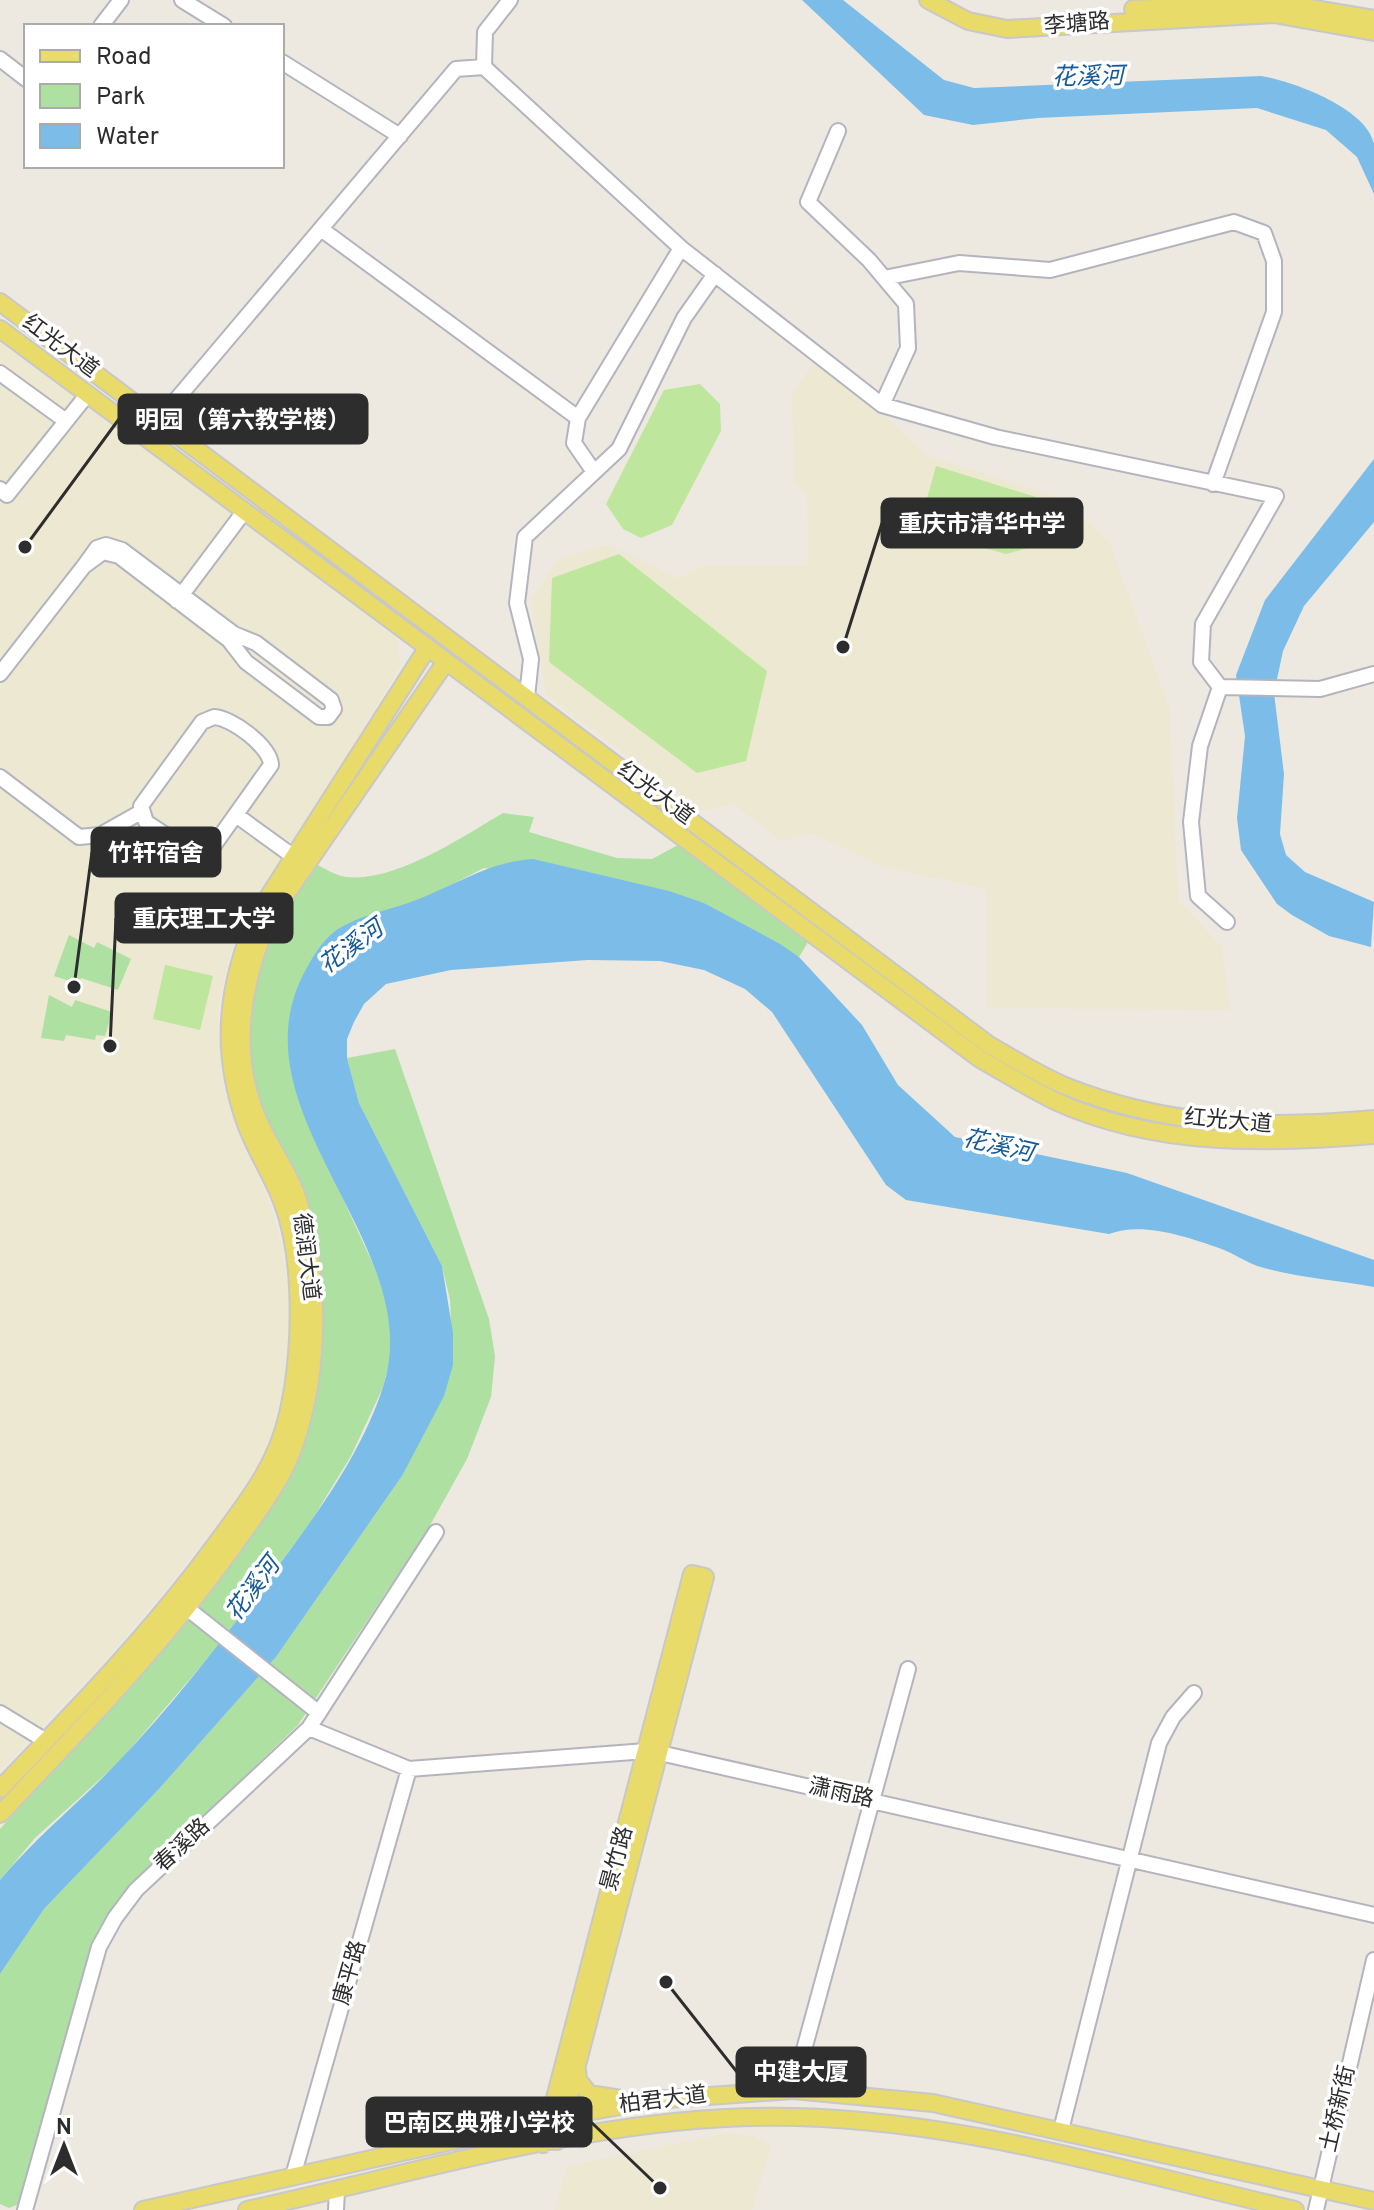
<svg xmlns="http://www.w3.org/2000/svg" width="1374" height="2210" viewBox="0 0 1374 2210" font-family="Overpass,'Noto Sans SC',sans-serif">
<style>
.education{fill:#ede8d1}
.green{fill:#aee0a1}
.pitch{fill:#bee69d}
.water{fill:#7bbde8}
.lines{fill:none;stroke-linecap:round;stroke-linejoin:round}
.minor-casing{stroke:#b4b4bf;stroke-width:18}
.major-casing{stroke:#c8c8c8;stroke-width:20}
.minor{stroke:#fff;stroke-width:14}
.major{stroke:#e9db6a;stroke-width:16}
.labels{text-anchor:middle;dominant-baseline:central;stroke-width:7;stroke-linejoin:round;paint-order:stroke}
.street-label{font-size:22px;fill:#2d2d2d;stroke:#fff}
.water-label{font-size:24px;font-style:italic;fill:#165b98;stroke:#fff}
.leader{fill:none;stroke:#2d2d2d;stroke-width:3}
.callout-dot{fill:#2d2d2d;stroke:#fff;stroke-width:3}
.callout{fill:#2d2d2d;stroke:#2d2d2d;stroke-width:3}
.callout-label{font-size:24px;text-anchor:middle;font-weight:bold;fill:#fff}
</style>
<rect width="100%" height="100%" fill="#ede9e0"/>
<path class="education" d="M 0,338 L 396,637 L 401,665 L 230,952 L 218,1011 L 222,1081 L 237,1129 L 272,1208 L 290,1284 L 289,1360 L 273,1437 L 245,1490 L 165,1590 L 105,1661 L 0,1770 Z
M 814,362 L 883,413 L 925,455 L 1064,499 L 1110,544 L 1170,710 L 1178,900 L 1222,947 L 1230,1010 L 987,1008 L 987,889 L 883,867 L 811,833 L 782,841 L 733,804 L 701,811 L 546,695 L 531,600 L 558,559 L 608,545 L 678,578 L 702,566 L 808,566 L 807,495 L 794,482 L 792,395 Z
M 728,2133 L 754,2136 L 771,2146 L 752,2210 L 555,2210 L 567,2166 Z"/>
<path class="green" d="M 503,813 L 534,817 L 529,832 L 617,858 L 652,859 L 678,845 L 808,942 L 799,957 L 704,903 L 484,868 L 427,897 L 333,933 L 311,1129 L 383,1286 L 391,1320 L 391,1355 L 383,1387 L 351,1456 L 310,1523 L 220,1644 L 118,1763 L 35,1838 L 0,1880 L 0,1829 L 198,1609 L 270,1505 L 318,1361 L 252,1073 L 248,1012 L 258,962 L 283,914 L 318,865 C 327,870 337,876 347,877 C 396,882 462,837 503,813 Z
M 69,935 L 94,948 L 97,942 L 131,959 L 118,990 L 81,978 L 79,984 L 54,976 Z
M 49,995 L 72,1007 L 75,1000 L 112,1012 L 105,1036 L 96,1035 L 95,1040 L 66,1035 L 64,1041 L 41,1038 Z
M 395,1049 L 489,1319 L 495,1356 L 491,1397 L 467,1459 L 428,1529 L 298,1725 L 129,1887 L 107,1915 L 93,1945 L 21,2203 L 9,2208 L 0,2204 L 0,1974 L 44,1909 L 159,1789 L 276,1657 L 402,1476 L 453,1365 L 450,1300 L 442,1266 L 359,1103 L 347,1058 Z"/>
<path class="pitch" d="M 700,384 L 720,404 L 721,431 L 672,525 L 641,538 L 623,529 L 606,504 L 664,390 Z
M 936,466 L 1039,498 L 1047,506 L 1048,531 L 1044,544 L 1006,554 L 937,535 L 923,513 Z
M 619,554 L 767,671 L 746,761 L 697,773 L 549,662 L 552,578 Z
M 165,965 L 213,976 L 200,1030 L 153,1019 Z"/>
<path class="water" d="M 802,0 L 843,0 L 944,80 L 974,88 L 1261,76 C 1292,81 1367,108 1374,144 C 1374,159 1374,178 1374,194 L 1357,157 L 1326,130 L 1257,108 L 1038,118 L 973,125 L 924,115 Z
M 1374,459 L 1374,522 L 1304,606 L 1283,651 L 1274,693 L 1284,774 L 1280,834 L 1286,855 L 1305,872 L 1374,902 L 1371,947 L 1329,936 L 1292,915 L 1277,904 L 1241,850 L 1237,818 L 1245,736 L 1236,675 L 1265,600 Z
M 533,859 L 669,891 L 704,903 L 780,944 L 799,957 L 862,1025 L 898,1085 L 955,1137 L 1127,1173 L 1374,1260 L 1374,1287 C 1337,1280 1300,1278 1264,1268 C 1248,1264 1234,1253 1219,1248 C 1188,1237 1141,1221 1109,1234 L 906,1200 L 886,1185 L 772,1012 L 745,989 L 704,970 L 660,961 L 588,960 L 451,970 L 386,984 L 364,1004 L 354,1022 L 347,1039 L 347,1058 L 359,1103 L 442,1266 L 453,1333 L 453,1365 L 444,1396 L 402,1476 L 276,1657 L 159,1789 L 44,1909 L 0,1974 L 0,1880 C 36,1837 79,1803 118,1762 C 172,1706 220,1643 267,1581 C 311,1522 360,1458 383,1387 C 429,1247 233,1114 303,975 C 311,960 320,943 334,932 C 354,917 385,911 408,903 C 452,888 486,862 533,859 Z"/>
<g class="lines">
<g class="minor-casing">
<path id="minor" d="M 182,0 L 224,26
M 101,26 L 121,0
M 0,59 L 26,79
M 282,62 L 400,136
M 484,67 L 485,32 L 510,0
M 838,131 L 808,202 L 869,260 L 906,304 L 908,348 L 882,405
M 321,229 L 578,418 L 681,248
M 884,278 L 959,263 L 1050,270 L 1234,222 L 1264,233 L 1274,261 L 1274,312 L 1213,484
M 0,373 L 66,421
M 578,418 L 574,443 L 594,472
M 159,420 L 456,69 L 484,67 L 681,248 L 882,405 L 995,437 L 1276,496 L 1203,624 L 1201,662 L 1220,687 L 1200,746 L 1191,822 L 1198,896 L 1227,922
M 0,489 L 7,495 L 87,395
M 106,545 L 122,550 L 234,634 L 256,643 L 331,700 L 334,709 L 328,717 L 319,717 L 246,662 L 229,640 L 119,556 L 103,552 L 84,566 L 97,548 Z
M 177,601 L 243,513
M 0,674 L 84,566
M 1220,687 L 1320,689 L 1374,674
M 527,697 L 531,659 L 517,603 L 525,537 L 619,449 L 684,318 L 715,274
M 214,717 C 232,718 270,746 271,765 L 212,848 L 193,853 L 146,822 L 141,806 L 202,722 Z
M 0,777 L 79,837 L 100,835 L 141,812
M 236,815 L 294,857
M 188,1609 L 319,1713
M 0,1713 L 46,1741
M 309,1728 L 409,1769 L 646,1751 L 660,1753 L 1374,1915
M 793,2090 L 908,1669
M 1061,2130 L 1159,1743 L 1173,1717 L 1194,1693
M 293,2176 L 409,1769
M 25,2210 L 99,1947 L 115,1918 L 136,1890 L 309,1728 L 436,1532
M 336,2210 L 337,2190
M 1316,2210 L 1374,1960"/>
</g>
<g class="major-casing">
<path id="major" d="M 928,0 L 968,21 L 1007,29 L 1274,14 L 1374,32
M 1133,9 L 1274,2 L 1374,19
M 0,302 L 989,1045 C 1014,1059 1039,1075 1065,1086 C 1167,1127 1266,1129 1374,1119
M 0,329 L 980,1059 C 1005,1073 1030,1089 1055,1101 C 1155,1147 1268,1144 1374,1135
M 0,1789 C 76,1710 151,1633 216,1544 C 240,1511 266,1479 280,1441 C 303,1379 306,1263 282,1201 C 272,1175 256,1151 246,1124 C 219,1049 227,984 258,913 L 426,650
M 0,1814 C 83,1727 165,1642 235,1544 C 257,1513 285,1477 296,1440 C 320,1367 320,1274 298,1200 C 290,1174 271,1149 260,1124 C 229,1057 241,983 269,919 L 445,663
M 577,2070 L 578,2080 L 589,2094 L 621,2099
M 543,2144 L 692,1574 L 705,1577 L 557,2141
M 143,2210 L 564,2116 L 654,2100 L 793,2090 L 933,2103 L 1374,2201
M 247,2210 C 426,2171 610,2112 795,2117 C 965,2121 1130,2172 1295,2210"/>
</g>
<use href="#minor" class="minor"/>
<use href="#major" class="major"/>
</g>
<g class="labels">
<g class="street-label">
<text transform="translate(1077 25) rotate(-5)">李塘路</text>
<text transform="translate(60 347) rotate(37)">红光大道</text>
<text transform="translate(655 794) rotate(37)">红光大道</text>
<text transform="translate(1228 1122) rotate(5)">红光大道</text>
<text transform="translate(305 1257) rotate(83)">德润大道</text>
<text transform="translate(841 1794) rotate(13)">潇雨路</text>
<text transform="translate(183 1846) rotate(-43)">春溪路</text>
<text transform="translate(618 1859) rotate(-75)">景竹路</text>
<text transform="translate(351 1973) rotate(-74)">康平路</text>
<text transform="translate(663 2101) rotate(-7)">柏君大道</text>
<text transform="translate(1339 2109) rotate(-77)">土桥新街</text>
</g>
<g class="water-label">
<text transform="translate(1088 78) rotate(-1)">花溪河</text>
<text transform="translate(352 948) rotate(-36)">花溪河</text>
<text transform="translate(998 1147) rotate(13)">花溪河</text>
<text transform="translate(254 1590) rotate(-53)">花溪河</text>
</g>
</g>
<path class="leader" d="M25 547L119 419M843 647L882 523M74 987L92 852M110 1046L116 918M666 1982L737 2072M660 2188L591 2122"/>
<g class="callout-dot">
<circle cx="25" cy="547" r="8"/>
<circle cx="843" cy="647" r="8"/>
<circle cx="74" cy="987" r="8"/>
<circle cx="110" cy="1046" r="8"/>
<circle cx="666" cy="1982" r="8"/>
<circle cx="660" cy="2188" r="8"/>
</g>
<g class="callout">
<rect x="119" y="395" width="248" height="48" rx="8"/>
<rect x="882" y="499" width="200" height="48" rx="8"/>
<rect x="92" y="828" width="128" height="48" rx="8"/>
<rect x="116" y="894" width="176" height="48" rx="8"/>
<rect x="737" y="2048" width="128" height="48" rx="8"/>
<rect x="367" y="2098" width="224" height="48" rx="8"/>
</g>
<g class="callout-label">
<text x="243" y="428">明园（第六教学楼）</text>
<text x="982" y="532">重庆市清华中学</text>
<text x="156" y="861">竹轩宿舍</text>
<text x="204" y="927">重庆理工大学</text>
<text x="801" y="2080">中建大厦</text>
<text x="479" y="2131">巴南区典雅小学校</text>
</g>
<rect x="24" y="24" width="260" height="144" fill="#ffffff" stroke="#ababab" stroke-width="2"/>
<rect x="40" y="50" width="40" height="12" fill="#e9db6a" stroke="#ababab" stroke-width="2"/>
<text x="96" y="64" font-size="24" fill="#2d2d2d">Road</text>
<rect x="40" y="84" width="40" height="24" fill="#aee0a1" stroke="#ababab" stroke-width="2"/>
<text x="96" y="104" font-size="24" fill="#2d2d2d">Park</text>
<rect x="40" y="124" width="40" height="24" fill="#7bbde8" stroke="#ababab" stroke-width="2"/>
<text x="96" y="144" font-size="24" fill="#2d2d2d">Water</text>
<g transform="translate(64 2146)" stroke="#ffffff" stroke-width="6" paint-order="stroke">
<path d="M0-6L14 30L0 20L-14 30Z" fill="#2d2d2d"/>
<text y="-12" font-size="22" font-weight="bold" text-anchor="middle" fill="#2d2d2d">N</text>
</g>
</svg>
